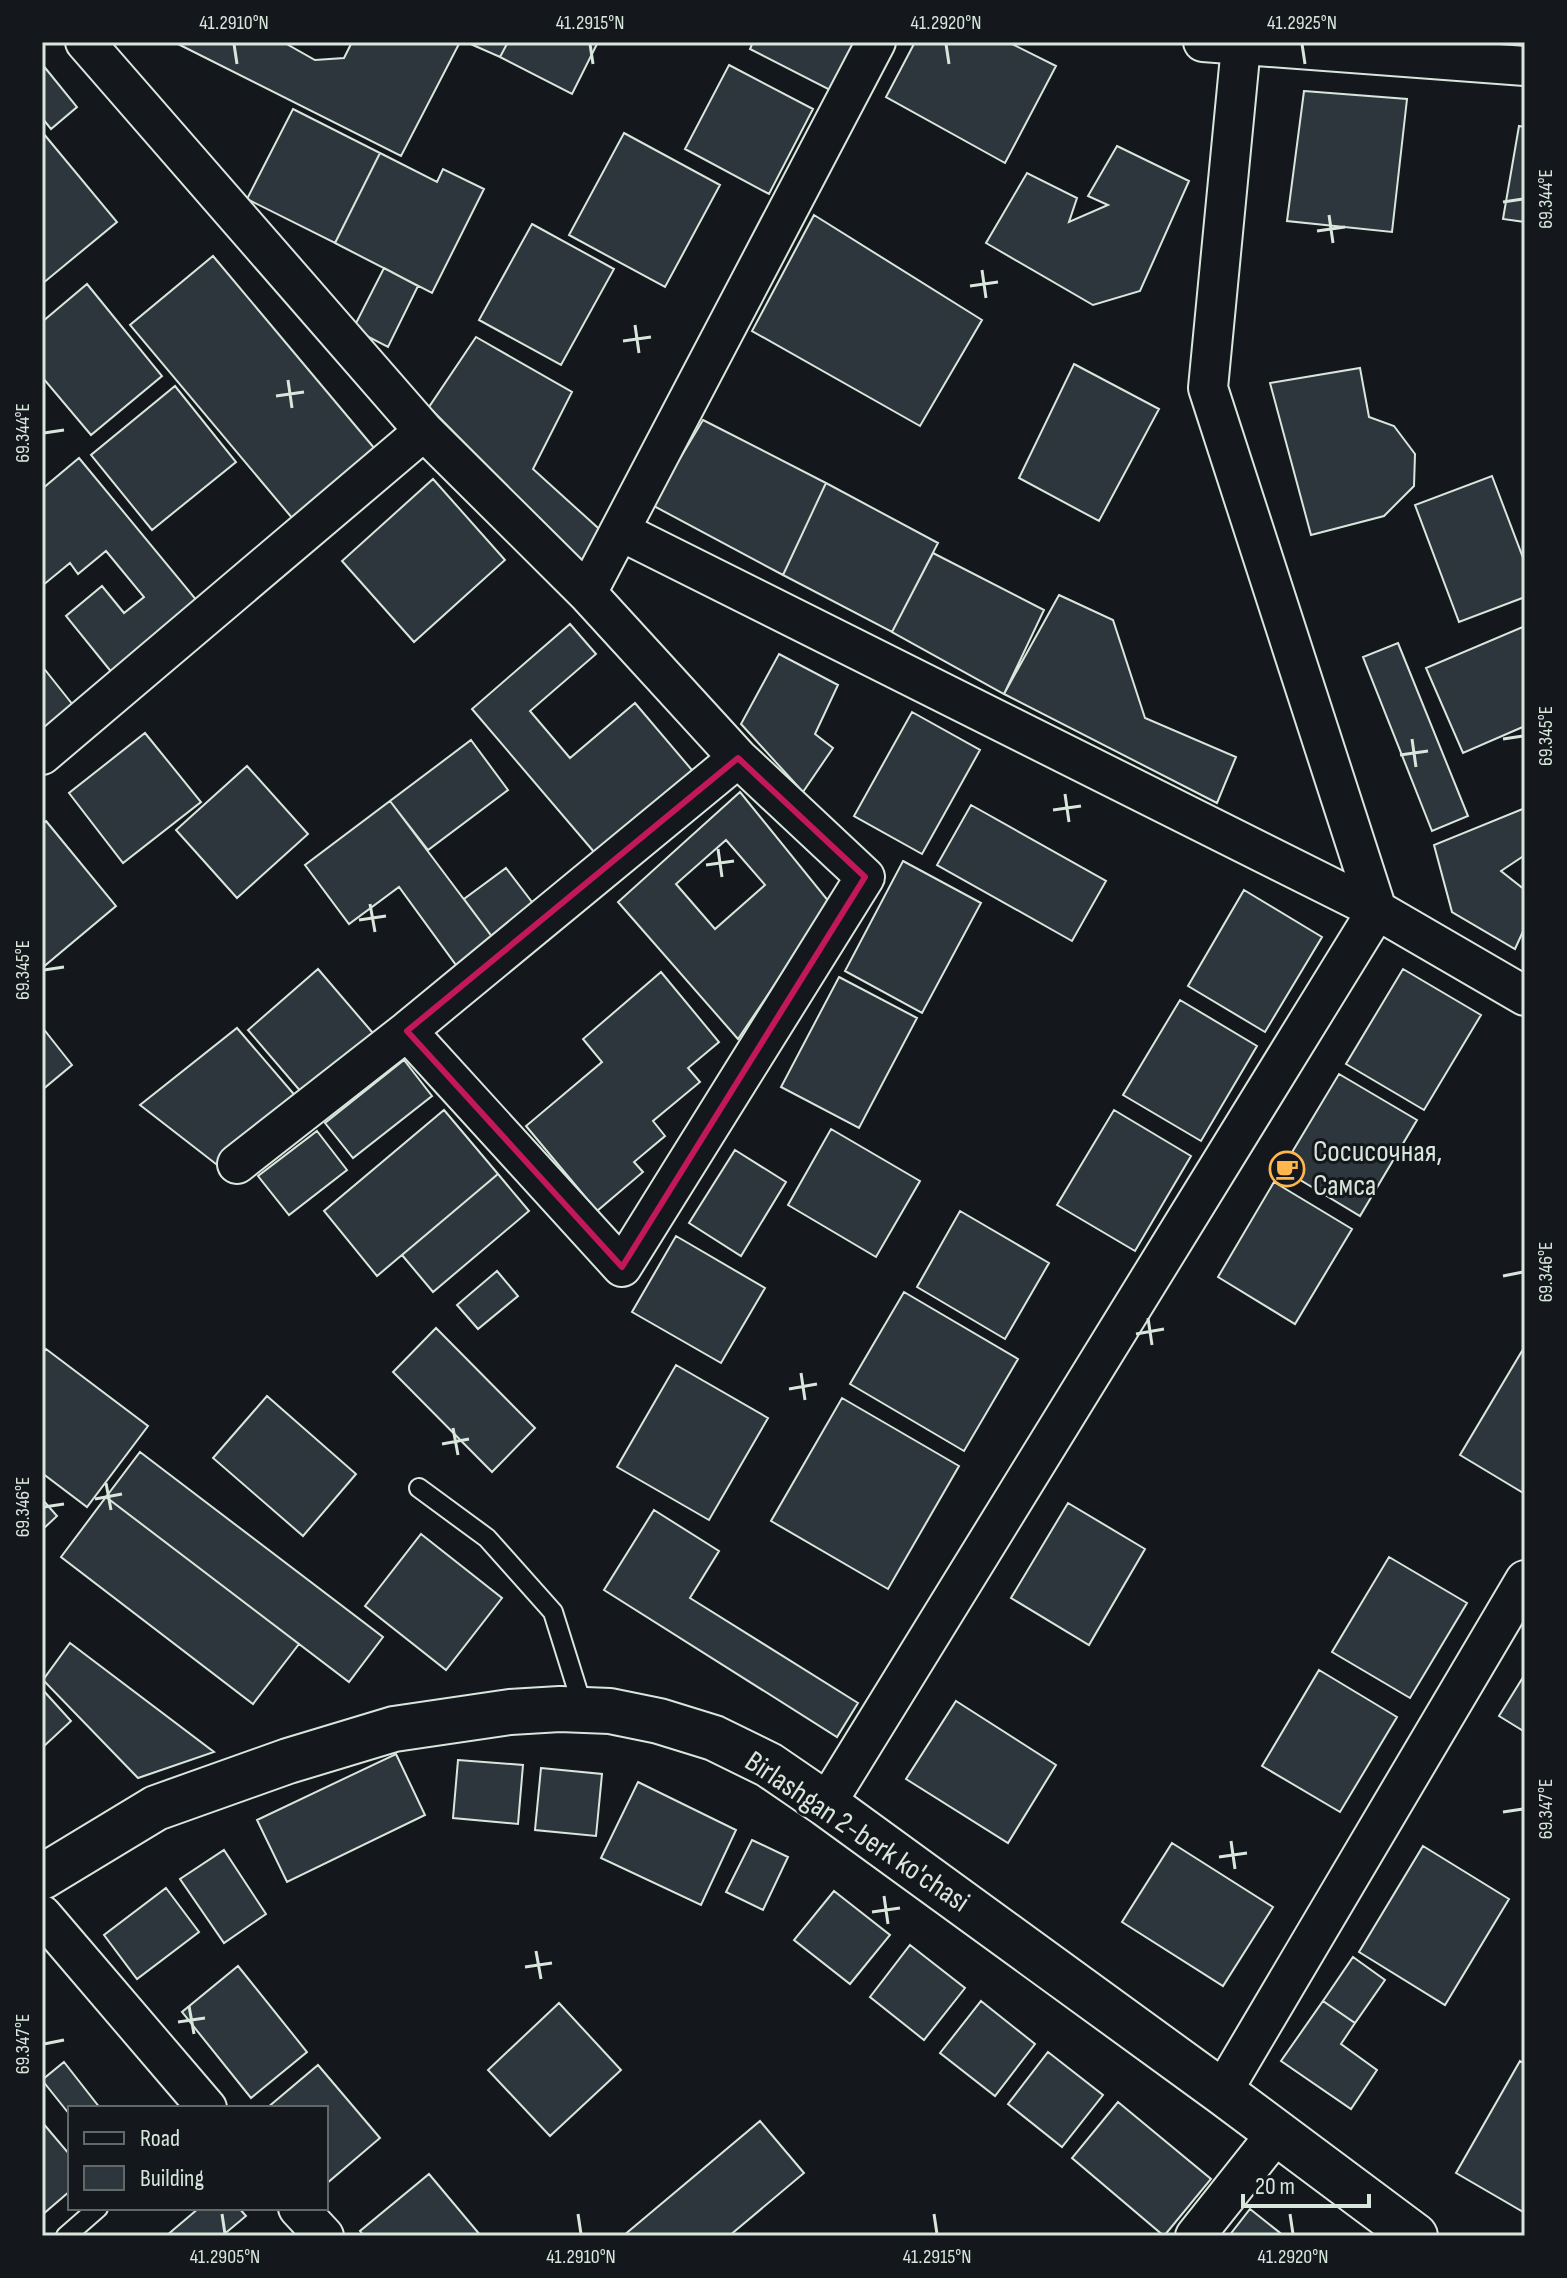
<svg xmlns="http://www.w3.org/2000/svg" width="1567" height="2278" viewBox="0 0 1567 2278" font-family="'Sofia Sans Condensed',sans-serif">
<style>
.building{fill:#2c363c;stroke:#d8e6dc;stroke-width:2;fill-rule:evenodd}
.lines{fill:none;stroke-linecap:round;stroke-linejoin:round}
.service-casing{stroke:#d8e6dc;stroke-width:22}
.minor-casing{stroke:#d8e6dc;stroke-width:42}
.tertiary-casing{stroke:#d8e6dc;stroke-width:48}
.service{stroke:#14181c;stroke-width:18}
.minor{stroke:#14181c;stroke-width:38}
.tertiary{stroke:#14181c;stroke-width:44}
.marked{fill:none;stroke:#c2185b;stroke-width:6;stroke-linejoin:round}
.ticks{fill:none;stroke:#d8e6dc;stroke-width:3}
.labels{text-anchor:middle;dominant-baseline:central;stroke-width:6;stroke-linejoin:round;paint-order:stroke}
.poi-label{font-size:30px;fill:#d8e6dc;stroke:#14181c;text-anchor:start}
.street-label{font-size:30px;fill:#d8e6dc;stroke:#14181c}
.neatline{fill:none;stroke:#d8e6dc;stroke-width:3}
.ticks-label{font-size:20px;text-anchor:middle;fill:#d8e6dc}
</style>
<rect width="100%" height="100%" fill="#14181c"/>
<path class="building" d="M 174,42 L 283,42 L 315,60 L 344,58 L 352,42 L 460,42 L 401,156 Z
M 466,42 L 508,42 L 500,57 Z
M 508,42 L 598,42 L 572,94 L 500,57 Z
M 753,42 L 855,42 L 830,90 L 750,49 Z
M 915,42 L 1008,42 L 1056,66 L 1005,163 L 886,97 Z
M 1439,42 L 1525,42 L 1525,50 Z
M 42,64 L 77,107 L 51,129 L 42,118 Z
M 729,65 L 813,109 L 769,194 L 685,149 Z
M 1304,91 L 1407,99 L 1392,232 L 1287,221 Z
M 293,109 L 380,153 L 335,243 L 247,199 Z
M 1519,126 L 1525,127 L 1525,222 L 1503,219 Z
M 43,133 L 117,222 L 42,284 L 42,134 Z
M 624,133 L 720,185 L 665,287 L 569,235 Z
M 1117,146 L 1189,181 L 1140,291 L 1093,305 L 986,243 L 1027,173 L 1077,198 L 1069,222 L 1108,205 L 1088,196 Z
M 380,153 L 437,182 L 443,169 L 484,189 L 432,293 L 335,243 Z
M 814,215 L 982,320 L 920,426 L 752,331 Z
M 532,224 L 614,269 L 561,365 L 479,320 Z
M 213,256 L 380,455 L 298,525 L 130,325 Z
M 384,268 L 418,286 L 388,347 L 353,329 Z
M 87,284 L 162,376 L 91,435 L 42,377 L 42,322 Z
M 476,337 L 572,392 L 533,469 L 608,537 L 587,568 L 429,407 Z
M 1074,364 L 1159,409 L 1099,521 L 1019,478 Z
M 1360,368 L 1369,417 L 1394,426 L 1415,454 L 1414,486 L 1384,516 L 1311,535 L 1270,383 Z
M 175,386 L 236,462 L 152,530 L 91,455 Z
M 703,420 L 826,483 L 783,575 L 652,505 Z
M 79,458 L 203,608 L 117,679 L 66,616 L 102,586 L 124,613 L 144,597 L 106,551 L 78,574 L 70,563 L 42,586 L 42,489 Z
M 1492,476 L 1525,563 L 1525,597 L 1459,622 L 1415,505 Z
M 433,479 L 505,560 L 414,642 L 342,561 Z
M 826,483 L 938,543 L 892,632 L 783,575 Z
M 933,553 L 1044,610 L 1004,694 L 892,632 Z
M 1059,595 L 1113,620 L 1145,718 L 1236,757 L 1217,803 L 1004,694 Z
M 570,624 L 596,654 L 530,711 L 570,758 L 635,703 L 697,776 L 600,859 L 472,709 Z
M 1525,626 L 1525,726 L 1463,753 L 1426,668 Z
M 1398,643 L 1468,816 L 1432,831 L 1363,657 Z
M 779,654 L 838,685 L 815,734 L 833,748 L 803,792 L 741,724 Z
M 42,666 L 73,705 L 42,729 Z
M 912,712 L 980,750 L 922,854 L 854,816 Z
M 145,733 L 201,802 L 123,863 L 69,793 Z
M 471,740 L 508,790 L 428,850 L 390,801 Z
M 247,766 L 308,834 L 237,898 L 176,830 Z
M 740,792 L 830,903 L 738,1039 L 618,902 ZM 726,840 L 765,885 L 715,929 L 676,884 Z
M 390,801 L 493,938 L 456,965 L 399,887 L 349,924 L 305,865 Z
M 971,805 L 1106,881 L 1072,941 L 937,865 Z
M 1525,808 L 1525,855 L 1501,871 L 1525,890 L 1525,927 L 1515,949 L 1452,912 L 1434,845 Z
M 46,821 L 116,906 L 42,968 L 42,824 Z
M 903,861 L 981,903 L 922,1013 L 845,971 Z
M 506,868 L 535,906 L 493,938 L 464,899 Z
M 1244,890 L 1322,937 L 1265,1032 L 1188,986 Z
M 318,969 L 378,1039 L 308,1100 L 248,1030 Z
M 1403,969 L 1481,1015 L 1424,1110 L 1346,1064 Z
M 661,972 L 719,1042 L 688,1068 L 700,1082 L 653,1121 L 665,1136 L 634,1162 L 643,1172 L 597,1211 L 526,1126 L 602,1062 L 583,1039 Z
M 839,977 L 917,1018 L 859,1128 L 781,1087 Z
M 1180,1000 L 1257,1046 L 1201,1141 L 1123,1095 Z
M 42,1027 L 72,1065 L 42,1090 Z
M 237,1028 L 298,1099 L 225,1171 L 140,1105 Z
M 404,1060 L 432,1096 L 353,1158 L 325,1123 Z
M 1339,1074 L 1417,1120 L 1360,1216 L 1282,1169 Z
M 444,1110 L 498,1174 L 377,1276 L 324,1211 Z
M 1114,1110 L 1191,1156 L 1135,1251 L 1057,1205 Z
M 831,1129 L 920,1181 L 876,1257 L 788,1205 Z
M 317,1131 L 347,1170 L 289,1215 L 258,1176 Z
M 735,1150 L 786,1182 L 741,1256 L 689,1223 Z
M 498,1174 L 529,1211 L 433,1292 L 402,1255 Z
M 1274,1182 L 1352,1229 L 1295,1324 L 1218,1277 Z
M 960,1211 L 1049,1263 L 1005,1339 L 917,1287 Z
M 676,1236 L 765,1288 L 721,1363 L 632,1312 Z
M 497,1271 L 518,1296 L 478,1329 L 457,1305 Z
M 904,1292 L 1018,1359 L 964,1451 L 850,1384 Z
M 436,1328 L 535,1428 L 492,1472 L 393,1372 Z
M 1525,1346 L 1525,1494 L 1460,1455 Z
M 46,1349 L 148,1426 L 87,1507 L 42,1473 L 42,1354 Z
M 676,1365 L 768,1418 L 709,1520 L 617,1467 Z
M 267,1396 L 356,1474 L 303,1536 L 213,1458 Z
M 842,1398 L 959,1466 L 888,1589 L 771,1521 Z
M 140,1452 L 383,1637 L 349,1682 L 106,1497 Z
M 106,1497 L 299,1644 L 253,1704 L 61,1557 Z
M 42,1499 L 57,1516 L 42,1530 Z
M 1068,1503 L 1145,1549 L 1089,1645 L 1011,1598 Z
M 654,1510 L 719,1551 L 690,1598 L 858,1703 L 837,1737 L 604,1590 Z
M 421,1534 L 502,1598 L 446,1670 L 365,1606 Z
M 1389,1557 L 1467,1603 L 1410,1698 L 1332,1652 Z
M 70,1643 L 214,1752 L 138,1778 L 43,1680 Z
M 1319,1670 L 1397,1717 L 1340,1812 L 1262,1766 Z
M 1525,1674 L 1525,1732 L 1499,1716 Z
M 42,1689 L 71,1721 L 42,1748 Z
M 956,1701 L 1056,1765 L 1008,1843 L 906,1779 Z
M 396,1754 L 425,1815 L 287,1882 L 257,1820 Z
M 458,1760 L 523,1765 L 518,1824 L 453,1818 Z
M 541,1768 L 602,1774 L 596,1836 L 535,1830 Z
M 638,1782 L 736,1830 L 701,1905 L 601,1858 Z
M 752,1840 L 788,1857 L 763,1910 L 726,1892 Z
M 1172,1843 L 1273,1907 L 1223,1986 L 1122,1922 Z
M 1423,1846 L 1509,1899 L 1445,2005 L 1359,1952 Z
M 224,1850 L 266,1914 L 224,1943 L 180,1879 Z
M 166,1888 L 199,1932 L 137,1979 L 104,1935 Z
M 834,1891 L 890,1935 L 850,1984 L 794,1940 Z
M 910,1945 L 965,1988 L 924,2040 L 870,1997 Z
M 1353,1957 L 1385,1980 L 1355,2023 L 1323,2001 Z
M 238,1966 L 307,2052 L 251,2098 L 182,2012 Z
M 981,2001 L 1035,2044 L 995,2096 L 940,2053 Z
M 1323,2001 L 1355,2023 L 1341,2044 L 1377,2070 L 1351,2109 L 1281,2061 Z
M 559,2003 L 621,2070 L 550,2136 L 488,2070 Z
M 1048,2052 L 1103,2095 L 1062,2147 L 1008,2104 Z
M 1520,2061 L 1525,2064 L 1525,2213 L 1456,2173 Z
M 64,2062 L 100,2108 L 70,2108 L 70,2115 L 42,2080 Z
M 318,2065 L 380,2138 L 326,2184 L 326,2108 L 267,2108 Z
M 1118,2102 L 1211,2179 L 1164,2236 L 1072,2158 Z
M 760,2121 L 804,2173 L 729,2236 L 623,2236 Z
M 42,2122 L 70,2155 L 70,2191 L 42,2215 Z
M 429,2174 L 481,2236 L 364,2236 L 360,2231 Z
M 199,2208 L 239,2208 L 246,2216 L 222,2236 L 166,2236 Z
M 1250,2209 L 1284,2236 L 1229,2236 Z"/>
<g class="lines">
<g class="service-casing">
<path id="service" d="M 419,1488 L 487,1538 L 553,1612 L 584,1711
M 66,2236 L 98,2208"/>
</g>
<g class="minor-casing">
<path id="minor" d="M 85,42 L 424,431 L 587,593 L 876,42
M 1203,42 L 1525,66
M 1241,46 L 1208,388 L 1377,910 L 1525,996
M 620,531 L 1377,910 L 826,1804
M 42,755 L 424,431
M 407,1031 L 622,1267 L 865,877 L 738,758 L 587,593
M 237,1164 L 407,1031 L 738,758
M 42,1915 L 207,2108
M 1222,2092 L 1525,1580
M 298,2208 L 324,2236
M 1195,2236 L 1276,2134"/>
</g>
<g class="tertiary-casing">
<path id="tertiary" d="M 42,1877 L 156,1808 L 288,1761 L 394,1729 L 510,1712 L 560,1709 L 610,1711 L 659,1721 L 714,1738 L 769,1765 L 826,1804 L 1222,2092 L 1415,2236"/>
</g>
<use href="#service" class="service"/>
<use href="#minor" class="minor"/>
<use href="#tertiary" class="tertiary"/>
</g>
<path class="marked" d="M 738,758 L 865,877 L 622,1267 L 407,1031 Z"/>
<path class="ticks" d="M 234,44 L 237,64M 590,44 L 593,64M 946,44 L 949,64M 1302,44 L 1305,64M 1503,202 L 1523,199M 1329,215 L 1333,243M 1317,231 L 1345,227M 982,270 L 986,298M 970,286 L 998,282M 635,325 L 639,353M 623,341 L 651,337M 288,380 L 292,408M 276,396 L 304,392M 44,433 L 64,430M 1412,739 L 1416,767M 1503,739 L 1523,736M 1400,755 L 1428,751M 1065,794 L 1069,822M 1053,810 L 1081,806M 718,849 L 722,877M 706,865 L 734,861M 370,904 L 375,932M 359,920 L 386,916M 44,970 L 64,967M 1503,1276 L 1523,1272M 1148,1318 L 1152,1345M 1136,1334 L 1164,1329M 801,1373 L 805,1400M 789,1389 L 817,1384M 453,1428 L 458,1455M 442,1444 L 469,1439M 106,1483 L 111,1510M 95,1499 L 122,1494M 44,1507 L 64,1504M 1503,1812 L 1523,1809M 1231,1841 L 1235,1869M 1219,1857 L 1247,1853M 884,1896 L 888,1924M 872,1912 L 900,1908M 536,1951 L 541,1979M 525,1967 L 552,1963M 189,2006 L 194,2034M 178,2022 L 205,2018M 44,2044 L 64,2040M 222,2214 L 225,2234M 578,2214 L 581,2234M 934,2214 L 937,2234M 1290,2214 L 1293,2234"/>
<defs>
<g id="cafe-ring" transform="scale(1.8)"><circle r="9.5" fill="#14181c" stroke="#ffb74d" stroke-width="1.5"/><path d="M-5.5-4.5H6V0H3Q3 3.5 0 3.5H-2.5Q-5.5 3.5-5.5 0ZM3-3.2v2h1.7v-2ZM-6 4.5H4V6H-6Z" fill="#ffb74d"/></g>
</defs>
<g fill-rule="evenodd">
<use href="#cafe-ring" x="1287" y="1169"/>
</g>
<g class="labels">
<g class="poi-label">
<text x="1313" y="1152">Сосисочная,<tspan x="1313" dy="34">Самса</tspan></text>
</g>
<g class="street-label">
<text transform="translate(857 1832) rotate(34)">Birlashgan 2-berk ko'chasi</text>
</g>
</g>
<rect width="1567" height="2278" fill="none" stroke="#14181c" stroke-width="88"/>
<rect x="68" y="2106" width="260" height="104" fill="#14181c" stroke="#626a69" stroke-width="2"/>
<rect x="84" y="2132" width="40" height="12" fill="#14181c" stroke="#626a69" stroke-width="2"/>
<text x="140" y="2146" font-size="24" fill="#d8e6dc">Road</text>
<rect x="84" y="2166" width="40" height="24" fill="#2c363c" stroke="#626a69" stroke-width="2"/>
<text x="140" y="2186" font-size="24" fill="#d8e6dc">Building</text>
<path d="M1243 2194v12h126v-12" fill="none" stroke="#d8e6dc" stroke-width="4"/>
<text x="1255" y="2194" font-size="24" fill="#d8e6dc" stroke="#14181c" stroke-width="6" paint-order="stroke">20 m</text>
<rect x="44" y="44" width="1479" height="2190" class="neatline"/>
<g class="ticks-label">
<text x="234" y="29">41.2910°N</text>
<text x="590" y="29">41.2915°N</text>
<text x="946" y="29">41.2920°N</text>
<text x="1302" y="29">41.2925°N</text>
<text transform="translate(1545 199) rotate(-90)" y="7">69.344°E</text>
<text transform="translate(22 433) rotate(-90)" y="7">69.344°E</text>
<text transform="translate(1545 736) rotate(-90)" y="7">69.345°E</text>
<text transform="translate(22 970) rotate(-90)" y="7">69.345°E</text>
<text transform="translate(1545 1272) rotate(-90)" y="7">69.346°E</text>
<text transform="translate(22 1507) rotate(-90)" y="7">69.346°E</text>
<text transform="translate(1545 1809) rotate(-90)" y="7">69.347°E</text>
<text transform="translate(22 2044) rotate(-90)" y="7">69.347°E</text>
<text x="225" y="2263">41.2905°N</text>
<text x="581" y="2263">41.2910°N</text>
<text x="937" y="2263">41.2915°N</text>
<text x="1293" y="2263">41.2920°N</text>
</g>
</svg>
